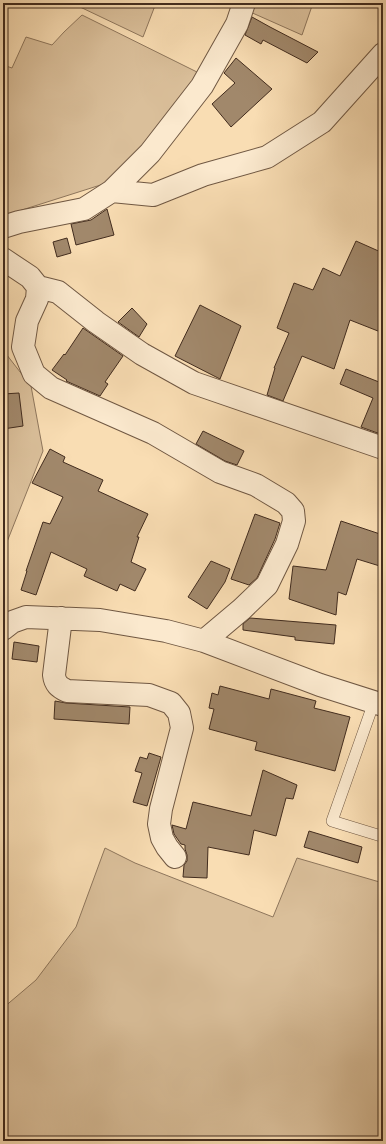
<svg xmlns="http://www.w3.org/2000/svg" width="386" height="1144" viewBox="0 0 386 1144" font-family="'Libre Bodoni',serif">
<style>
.green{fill:#dabf9a;stroke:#8e765c}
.building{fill:#a1886b;stroke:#422c1e}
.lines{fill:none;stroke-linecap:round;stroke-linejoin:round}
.lane-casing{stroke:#705843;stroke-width:12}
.street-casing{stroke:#705843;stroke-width:24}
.lane{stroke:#fbe9ce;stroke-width:11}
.street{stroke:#fbe9ce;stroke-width:22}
</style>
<rect width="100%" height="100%" fill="#f9ddb3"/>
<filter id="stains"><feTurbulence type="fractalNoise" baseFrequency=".005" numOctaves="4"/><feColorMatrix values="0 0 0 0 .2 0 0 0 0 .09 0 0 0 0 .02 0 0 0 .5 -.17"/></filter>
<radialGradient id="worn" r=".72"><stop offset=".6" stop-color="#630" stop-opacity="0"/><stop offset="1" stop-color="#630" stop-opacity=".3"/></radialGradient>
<path class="green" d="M 79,3 L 156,3 L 143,37 L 78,6 Z
M 251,3 L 313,3 L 302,35 L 248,11 Z
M 82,15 L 201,74 L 192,91 L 110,182 L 3,216 L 3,65 L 12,68 L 26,37 L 52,45 L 64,32 Z
M 3,350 L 31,386 L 43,451 L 3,552 Z
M 105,848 L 135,863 L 273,917 L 297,858 L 383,883 L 383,1141 L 3,1141 L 3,1008 L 36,980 L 76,927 Z"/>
<path class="building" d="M 252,17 L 270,27 L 318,52 L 307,63 L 263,40 L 261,44 L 245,35 Z
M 236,58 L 272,89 L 231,127 L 212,104 L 235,83 L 224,73 Z
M 107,209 L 114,235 L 76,245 L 71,224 L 91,220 Z
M 67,238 L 71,253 L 57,257 L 53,242 Z
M 356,241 L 383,253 L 383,333 L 350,320 L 334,369 L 302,356 L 283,401 L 267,395 L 275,368 L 274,368 L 289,333 L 277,328 L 294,283 L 313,290 L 323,268 L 340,276 Z
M 200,305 L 241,326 L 220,379 L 175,356 Z
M 132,308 L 147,324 L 139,337 L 118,322 Z
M 83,328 L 123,356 L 105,382 L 108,384 L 100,396 L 66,381 L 67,380 L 52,370 L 64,354 L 65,355 Z
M 346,369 L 379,382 L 382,374 L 383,374 L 383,435 L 361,427 L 373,398 L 340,384 Z
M 19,393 L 23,426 L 3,429 L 3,394 Z
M 203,431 L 244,451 L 237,465 L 225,461 L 196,444 Z
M 50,449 L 65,457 L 63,462 L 103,480 L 98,491 L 148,514 L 137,537 L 139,537 L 131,562 L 146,569 L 135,591 L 120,584 L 117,591 L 84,576 L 87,569 L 51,552 L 36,595 L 21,590 L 27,571 L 26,571 L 43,522 L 50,524 L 63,497 L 32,483 Z
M 255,514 L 280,523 L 275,539 L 257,578 L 249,585 L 231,579 Z
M 341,521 L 383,535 L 383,567 L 357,559 L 346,595 L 338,592 L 336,615 L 289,599 L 293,566 L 326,570 Z
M 211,561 L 230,569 L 225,582 L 207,609 L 188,597 Z
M 250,618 L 336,625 L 334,644 L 295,640 L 295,637 L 243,630 L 243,624 Z
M 14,642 L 39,646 L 37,662 L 12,659 Z
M 220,686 L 269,699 L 271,689 L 316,701 L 314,708 L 350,717 L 335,771 L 255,750 L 257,742 L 209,729 L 214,709 L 209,708 L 212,693 L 218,695 Z
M 55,701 L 66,703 L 130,707 L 129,724 L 54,719 Z
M 149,753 L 161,757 L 147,806 L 133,802 L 142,773 L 135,771 L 140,757 L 147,759 Z
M 263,770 L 297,785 L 293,799 L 286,798 L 276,836 L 254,830 L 249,855 L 208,847 L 207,878 L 183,877 L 184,865 L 187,861 L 187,855 L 185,849 L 185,845 L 181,844 L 174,834 L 172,825 L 186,829 L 193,802 L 251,816 Z
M 309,831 L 362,847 L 358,863 L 304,847 Z"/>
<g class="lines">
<g class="lane-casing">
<path id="lane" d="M 374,702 L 332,821 L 381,836"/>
</g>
<g class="street-casing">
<path id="street" d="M 112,191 L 153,195 L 203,175 L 267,157 L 322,122 L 383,54
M 3,227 L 19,222 L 84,209 L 112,191 L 150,153 L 202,86 L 237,24 L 244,3
M 3,259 L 30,277 L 38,287 L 37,299 L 27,321 L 23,347 L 34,374 L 51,388 L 153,433 L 220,472 L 256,485 L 286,503 L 293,511 L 294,521 L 287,544 L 267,585 L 242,609 L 204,641
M 38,287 L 58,292 L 96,322 L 142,354 L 194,383 L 383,448
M 61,618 L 54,675 C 55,684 59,687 67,691 L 149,695 L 171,703 L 179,713 L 182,728 L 161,809 L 159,824 L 162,838 L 167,847 L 175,857
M 3,629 L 12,622 L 26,617 L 100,620 L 166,631 L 204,641 L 320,685 L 383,705"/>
</g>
<use href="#lane" class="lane"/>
<use href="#street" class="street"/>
</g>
<rect width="386" height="1144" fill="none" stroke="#f9ddb3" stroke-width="16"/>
<rect x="4" y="4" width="378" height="1136" fill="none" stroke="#422c1e" stroke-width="2"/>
<rect x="8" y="8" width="370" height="1128" fill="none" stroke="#422c1e"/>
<rect width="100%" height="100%" filter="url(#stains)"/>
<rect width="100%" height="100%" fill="url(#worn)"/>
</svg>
